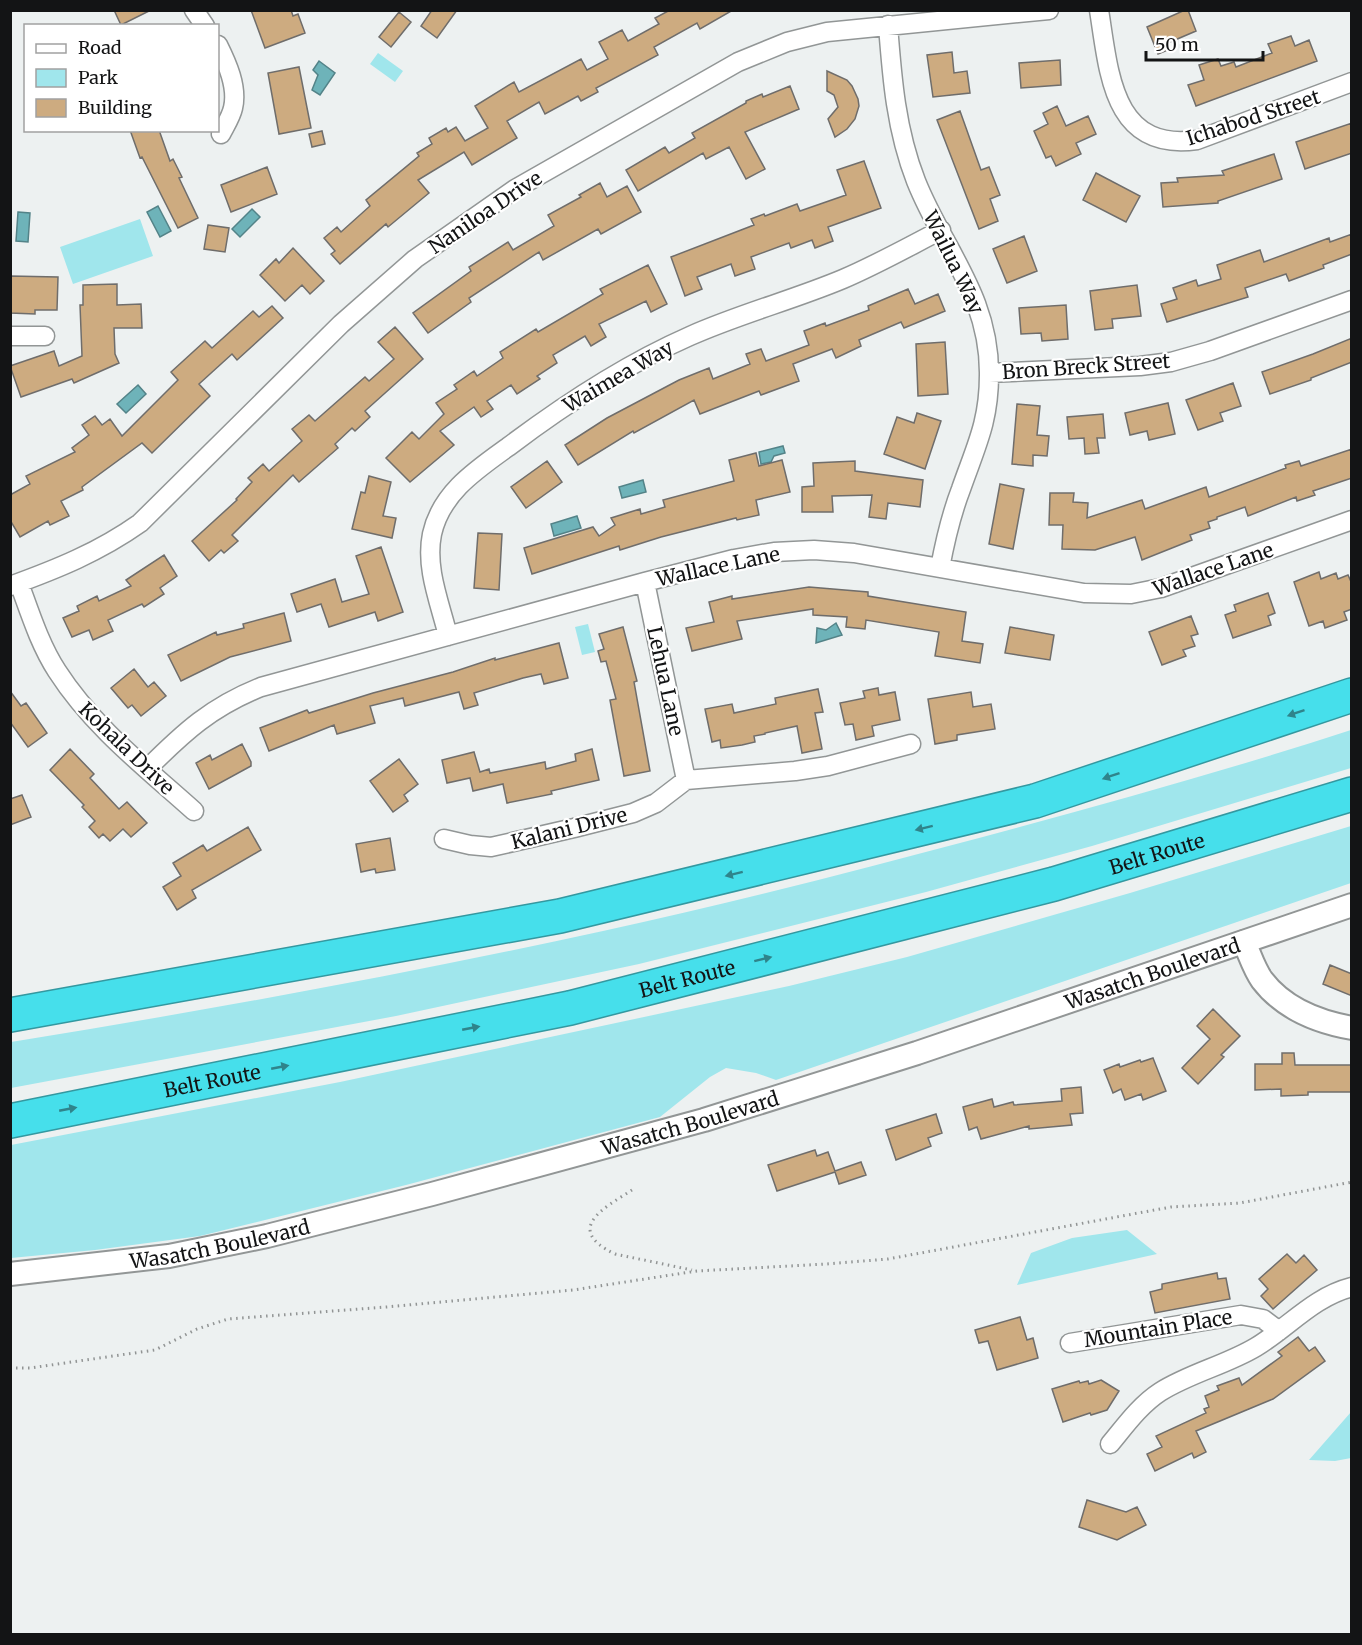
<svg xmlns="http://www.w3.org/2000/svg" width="1362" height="1645" viewBox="0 0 1362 1645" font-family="Merriweather,serif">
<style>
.green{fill:#a0e6ec}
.water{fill:#6eb3b9;stroke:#538388;stroke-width:1.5}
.building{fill:#cdab80;stroke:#6f6d6b;stroke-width:1.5}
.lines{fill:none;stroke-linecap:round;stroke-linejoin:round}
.minor-casing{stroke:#929696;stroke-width:21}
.tertiary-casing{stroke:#929696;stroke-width:26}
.motorway-casing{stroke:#3498a0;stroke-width:36}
.path{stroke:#919494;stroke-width:3;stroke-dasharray:1.5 4.5;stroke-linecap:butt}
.minor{stroke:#fff;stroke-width:18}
.tertiary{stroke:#fff;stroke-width:22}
.motorway{stroke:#46dfeb;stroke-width:33}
.oneway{fill:#2f848b}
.labels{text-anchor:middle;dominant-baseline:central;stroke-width:4.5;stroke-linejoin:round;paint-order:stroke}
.street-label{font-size:20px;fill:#131415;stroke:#fff}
</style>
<rect width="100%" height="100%" fill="#edf1f1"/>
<path class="green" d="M 378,53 L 403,71 L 395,82 L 370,64 Z
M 140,219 L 153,256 L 73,284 L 60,247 Z
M 588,624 L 595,652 L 582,655 L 575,627 Z
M 1351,730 L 1351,768 L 1092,846 L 926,892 L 639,964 L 396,1016 L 11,1088 L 11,1042 C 209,1010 406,974 603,931 C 729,904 854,871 979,838 C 1104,804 1229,770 1351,730 Z
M 1351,826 L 1351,883 L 776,1080 L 756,1073 L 726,1068 L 710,1077 L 660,1117 L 406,1185 L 200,1236 L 95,1250 L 11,1258 L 11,1145 L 340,1082 L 789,986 L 907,957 L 1130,893 Z
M 1127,1230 L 1157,1254 L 1017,1285 L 1031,1253 L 1072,1238 Z
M 1351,1412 L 1351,1458 L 1335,1461 L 1309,1460 Z"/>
<path class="water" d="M 319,61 L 335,73 L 320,95 L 312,90 L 318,75 L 313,70 Z
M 158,206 L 171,231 L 160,237 L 147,212 Z
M 252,209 L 260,217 L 240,237 L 232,229 Z
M 18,212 L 30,213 L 28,242 L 16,241 Z
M 138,385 L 146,394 L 126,413 L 117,404 Z
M 783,446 L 785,453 L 774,456 L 771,462 L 761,464 L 759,452 Z
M 643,480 L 646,492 L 622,498 L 619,487 Z
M 577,516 L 581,528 L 554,536 L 551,524 Z
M 836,623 L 842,635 L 816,643 L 817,628 L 826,630 Z"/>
<path class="building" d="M 114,10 L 151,10 L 121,25 Z
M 251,10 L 291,10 L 293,16 L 298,14 L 305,33 L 265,48 Z
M 432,10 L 457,10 L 437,38 L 421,26 Z
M 670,10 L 733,10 L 700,29 L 697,23 L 654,47 L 658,55 L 596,88 L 598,92 L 581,101 L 578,96 L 545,114 L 539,102 L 507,121 L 517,138 L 472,165 L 464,152 L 418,180 L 429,193 L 388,227 L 386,224 L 340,264 L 331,254 L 335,251 L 324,238 L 337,227 L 341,232 L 370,206 L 366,200 L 419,156 L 417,153 L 432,144 L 429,138 L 446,128 L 448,132 L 456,127 L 465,141 L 488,128 L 475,106 L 514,82 L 519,92 L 581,59 L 587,70 L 608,59 L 599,42 L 622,30 L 628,41 L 659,24 L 655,18 Z
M 1185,10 L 1188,10 L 1196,31 L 1168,43 L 1170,49 L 1158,54 L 1147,27 Z
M 399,12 L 411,22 L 391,47 L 379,37 Z
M 1291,36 L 1295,46 L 1309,40 L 1317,61 L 1196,106 L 1188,85 L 1204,80 L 1199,65 L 1218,59 L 1221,66 L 1234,62 L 1236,67 L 1272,53 L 1268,44 Z
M 952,52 L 954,73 L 967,71 L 970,93 L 933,97 L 927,55 Z
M 1060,60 L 1061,85 L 1021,88 L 1019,63 Z
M 299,67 L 311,128 L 279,134 L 268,73 Z
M 827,71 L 847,80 L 852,86 L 858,99 L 859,106 L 855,119 L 847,129 L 835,137 L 828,119 L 838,107 L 834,95 L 827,91 Z
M 790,86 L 799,109 L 745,132 L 765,169 L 746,179 L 729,147 L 706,159 L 703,153 L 638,191 L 626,170 L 665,147 L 669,153 L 695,138 L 692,133 L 746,103 L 746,101 L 762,94 L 763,97 Z
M 1057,106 L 1066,126 L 1088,116 L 1096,134 L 1076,143 L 1081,154 L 1056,166 L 1051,156 L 1046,158 L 1034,131 L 1048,124 L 1043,113 Z
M 960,111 L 981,170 L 989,167 L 1000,195 L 990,199 L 998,221 L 979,229 L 937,120 Z
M 1352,123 L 1352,153 L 1305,169 L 1296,142 Z
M 130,130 L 159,130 L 170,161 L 173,159 L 182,177 L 179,178 L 198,218 L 178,228 L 142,157 L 140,158 Z
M 322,131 L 325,144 L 312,147 L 309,134 Z
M 1274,154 L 1282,179 L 1218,201 L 1218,203 L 1163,207 L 1161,183 L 1178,182 L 1177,178 L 1224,175 L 1222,171 Z
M 864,161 L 881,208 L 828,227 L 833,241 L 815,248 L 812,240 L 791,248 L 789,243 L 751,257 L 755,269 L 735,276 L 731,264 L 697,277 L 702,289 L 685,296 L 671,257 L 754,225 L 751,219 L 764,214 L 765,216 L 797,204 L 800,211 L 846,195 L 837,170 Z
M 267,167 L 277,194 L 231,212 L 221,185 Z
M 1096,173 L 1140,196 L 1126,222 L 1083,200 Z
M 600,183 L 607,197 L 627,186 L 641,212 L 601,234 L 598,229 L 543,260 L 539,252 L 469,298 L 471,302 L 428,333 L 413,313 L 471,271 L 469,267 L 508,242 L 513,250 L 554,226 L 548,215 L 581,197 L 579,195 Z
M 208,225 L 229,228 L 225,252 L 204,249 Z
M 1352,234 L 1352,254 L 1323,265 L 1324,268 L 1289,281 L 1286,274 L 1245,288 L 1248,297 L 1167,322 L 1161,304 L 1177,299 L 1173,288 L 1196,280 L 1198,286 L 1221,279 L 1217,265 L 1260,250 L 1264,262 L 1329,238 L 1330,242 Z
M 1024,236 L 1037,271 L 1007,283 L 993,249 Z
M 293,248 L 324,281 L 310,294 L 302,285 L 285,301 L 260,275 L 276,259 L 279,263 Z
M 648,265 L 667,304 L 651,312 L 646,301 L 599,324 L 606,337 L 591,346 L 585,336 L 553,355 L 557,363 L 537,376 L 540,379 L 517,394 L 511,385 L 487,401 L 493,409 L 481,417 L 474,407 L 440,431 L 454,445 L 410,482 L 386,458 L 412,432 L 419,439 L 444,414 L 436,403 L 457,389 L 454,385 L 474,371 L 477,376 L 503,358 L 500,352 L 536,329 L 538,332 L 603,294 L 600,289 Z
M 10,276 L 58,277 L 57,310 L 35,310 L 35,314 L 10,313 Z
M 117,284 L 117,305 L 141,304 L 142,328 L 114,328 L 115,354 L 119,363 L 74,383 L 72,379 L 21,397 L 10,366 L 54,351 L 59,366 L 82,356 L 80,305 L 83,305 L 83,285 Z
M 1137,285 L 1141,316 L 1112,319 L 1113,328 L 1095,330 L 1090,291 Z
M 908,289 L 915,304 L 938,294 L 945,311 L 904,328 L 901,322 L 859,340 L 861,346 L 836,358 L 832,349 L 793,364 L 799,381 L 761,395 L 759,391 L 700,414 L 694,400 L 634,433 L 633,431 L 578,465 L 565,445 L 607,418 L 679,380 L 709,368 L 713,379 L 750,364 L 746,354 L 761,349 L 766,361 L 809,345 L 804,331 L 825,323 L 826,326 L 869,310 L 868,306 Z
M 1066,305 L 1068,339 L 1042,341 L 1041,333 L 1021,334 L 1019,308 Z
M 272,306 L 283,318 L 237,360 L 232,354 L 199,384 L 210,396 L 152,453 L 142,443 L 82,487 L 83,490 L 61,501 L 69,516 L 50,525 L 48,521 L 20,537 L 10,520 L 10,495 L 30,484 L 26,476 L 75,452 L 72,448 L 89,435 L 82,425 L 95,416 L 102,425 L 110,419 L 122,436 L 178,380 L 171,372 L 205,341 L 212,348 L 253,311 L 259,317 Z
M 395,327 L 423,359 L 365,411 L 370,417 L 355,431 L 352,428 L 335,444 L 338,448 L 299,482 L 293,475 L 232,535 L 238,541 L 224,553 L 221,550 L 209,561 L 192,541 L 237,500 L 236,499 L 252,482 L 248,478 L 263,464 L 269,471 L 302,441 L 292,429 L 309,415 L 315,421 L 365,377 L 369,381 L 394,359 L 378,342 Z
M 1352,338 L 1352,362 L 1311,378 L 1311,380 L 1270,394 L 1262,372 L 1313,354 Z
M 945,342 L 948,394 L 918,396 L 916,344 Z
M 1233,383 L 1241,406 L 1220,413 L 1223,421 L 1198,430 L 1186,400 Z
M 1168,403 L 1175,434 L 1149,440 L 1147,431 L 1130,435 L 1125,413 Z
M 1017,404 L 1040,406 L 1037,435 L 1049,436 L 1047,456 L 1033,455 L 1033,466 L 1012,464 Z
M 917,413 L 941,421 L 925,469 L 884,454 L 897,417 L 914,423 Z
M 1103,414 L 1105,438 L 1097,438 L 1099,453 L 1085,454 L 1084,438 L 1069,439 L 1067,417 Z
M 1352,449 L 1352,478 L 1313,491 L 1315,495 L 1297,501 L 1296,497 L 1248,516 L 1245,507 L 1217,517 L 1217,519 L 1208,522 L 1210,528 L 1190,535 L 1192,540 L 1142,560 L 1135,537 L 1095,550 L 1062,549 L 1063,525 L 1049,525 L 1050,493 L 1074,493 L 1073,502 L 1088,503 L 1087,518 L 1142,500 L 1145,509 L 1206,487 L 1209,497 L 1286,468 L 1285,465 L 1299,461 L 1301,466 Z
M 756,453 L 759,466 L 782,460 L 790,492 L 756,500 L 759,515 L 737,520 L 736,518 L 661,537 L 620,550 L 619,546 L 532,574 L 524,548 L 593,527 L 599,536 L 615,525 L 611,518 L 640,509 L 641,514 L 665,507 L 663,500 L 734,481 L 729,460 Z
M 547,461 L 562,482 L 526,508 L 511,487 Z
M 855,461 L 855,471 L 923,480 L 920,507 L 888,503 L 886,519 L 869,517 L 872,495 L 832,496 L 833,512 L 802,512 L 802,487 L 814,486 L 813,463 Z
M 369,476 L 391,482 L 383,516 L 396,518 L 392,538 L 352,529 L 361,492 L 365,493 Z
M 1000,484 L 1024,489 L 1013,549 L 989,544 Z
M 478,533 L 502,534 L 499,590 L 474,588 Z
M 381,547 L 403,612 L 378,621 L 375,612 L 329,627 L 321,604 L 297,612 L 291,594 L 335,579 L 342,602 L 369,594 L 356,556 Z
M 164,555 L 177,576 L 160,588 L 164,594 L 144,607 L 142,604 L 108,620 L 113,631 L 93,640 L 89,630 L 72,637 L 63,618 L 79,611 L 77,606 L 97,596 L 99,601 L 131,586 L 126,580 Z
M 1319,572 L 1321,579 L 1336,573 L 1338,579 L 1348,575 L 1352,584 L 1352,609 L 1344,612 L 1347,620 L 1325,628 L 1323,621 L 1309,626 L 1294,582 Z
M 809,587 L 868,592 L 868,596 L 966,612 L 962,641 L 983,644 L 980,663 L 935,656 L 939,632 L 866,620 L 865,629 L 846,627 L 847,617 L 813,615 L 813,609 L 737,621 L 742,639 L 692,651 L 686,628 L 714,622 L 709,602 L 732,596 L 732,599 Z
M 1268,593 L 1275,613 L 1268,616 L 1271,625 L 1233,638 L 1225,615 L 1236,611 L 1234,605 Z
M 284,613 L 291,641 L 230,657 L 181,681 L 168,655 L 216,632 L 217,635 L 244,628 L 243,624 Z
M 1191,616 L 1198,634 L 1191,636 L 1195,646 L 1183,650 L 1186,656 L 1162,665 L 1149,632 Z
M 623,627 L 637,681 L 634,682 L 650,771 L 624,776 L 610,700 L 616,699 L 606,661 L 601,662 L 598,651 L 604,649 L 599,634 Z
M 1010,627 L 1054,635 L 1050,660 L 1005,653 Z
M 559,643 L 568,678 L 544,684 L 541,674 L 523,678 L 474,693 L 478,705 L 464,709 L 459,692 L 405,706 L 403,698 L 370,706 L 375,723 L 337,734 L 334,725 L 269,751 L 260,728 L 307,710 L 309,713 L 373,693 L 453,672 L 495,658 L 495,660 Z
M 134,669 L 148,687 L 154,682 L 166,696 L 141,716 L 132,705 L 128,708 L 111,688 Z
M 878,688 L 879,695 L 895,692 L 900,720 L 872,726 L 874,736 L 856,740 L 853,724 L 845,725 L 840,703 L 865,698 L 863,691 Z
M 818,689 L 823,712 L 815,713 L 822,749 L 802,753 L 797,726 L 765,733 L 765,734 L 754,736 L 755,742 L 742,745 L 721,748 L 720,740 L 712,742 L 705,709 L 732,704 L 734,713 L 776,704 L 775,698 Z
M 10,691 L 21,706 L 26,703 L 47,733 L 28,747 L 10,722 Z
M 971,692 L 973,707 L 991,704 L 995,729 L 957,735 L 957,740 L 935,744 L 928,699 Z
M 242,744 L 251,762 L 251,766 L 209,789 L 196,763 L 210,755 L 212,760 Z
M 70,749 L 94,774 L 90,778 L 119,809 L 127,802 L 147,823 L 131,837 L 123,829 L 110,841 L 103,834 L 99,838 L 89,827 L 95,821 L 82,807 L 84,805 L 50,770 Z
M 592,749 L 599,780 L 551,791 L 552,794 L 507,803 L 503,784 L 473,791 L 470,778 L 447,783 L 442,760 L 474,752 L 480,772 L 489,769 L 490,773 L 545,762 L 546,769 L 576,761 L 575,754 Z
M 399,759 L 418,784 L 404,795 L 408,801 L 393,812 L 370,781 Z
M 22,795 L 31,817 L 10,825 L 10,799 Z
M 248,827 L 261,850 L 192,890 L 196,898 L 177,910 L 163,887 L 181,876 L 173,863 L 203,845 L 207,851 Z
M 390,838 L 395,870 L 376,873 L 375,869 L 361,872 L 356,844 Z
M 1330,965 L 1352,974 L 1352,996 L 1323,984 Z
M 1213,1009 L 1240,1036 L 1221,1055 L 1224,1057 L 1198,1084 L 1182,1068 L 1210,1039 L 1197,1026 Z
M 1282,1053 L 1294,1053 L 1295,1065 L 1352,1065 L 1352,1092 L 1308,1092 L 1308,1095 L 1281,1096 L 1281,1089 L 1255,1090 L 1255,1064 L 1282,1064 Z
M 1153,1058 L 1166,1091 L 1143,1100 L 1141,1094 L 1125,1100 L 1121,1089 L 1113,1093 L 1104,1070 L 1119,1064 L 1120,1067 L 1140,1060 L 1141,1062 Z
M 1081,1087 L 1083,1113 L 1070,1114 L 1072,1125 L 1029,1129 L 1029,1126 L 981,1139 L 977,1127 L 969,1130 L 963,1107 L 992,1099 L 994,1107 L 1013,1102 L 1014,1105 L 1062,1101 L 1061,1089 Z
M 936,1114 L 942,1133 L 928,1138 L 931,1146 L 896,1160 L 886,1130 Z
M 815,1150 L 817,1156 L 828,1152 L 835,1171 L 861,1162 L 866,1175 L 839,1184 L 835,1172 L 777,1191 L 768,1165 Z
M 1287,1254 L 1296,1263 L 1304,1255 L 1317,1270 L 1273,1309 L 1261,1296 L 1268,1289 L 1259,1279 Z
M 1217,1273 L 1218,1279 L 1226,1278 L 1230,1299 L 1155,1313 L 1150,1292 L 1162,1289 L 1162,1284 Z
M 1020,1317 L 1027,1340 L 1033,1338 L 1038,1358 L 997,1370 L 988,1341 L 979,1343 L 975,1330 Z
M 1298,1337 L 1309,1351 L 1315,1347 L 1325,1361 L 1273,1399 L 1196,1431 L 1206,1452 L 1194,1458 L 1192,1453 L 1155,1471 L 1147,1454 L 1162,1447 L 1156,1436 L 1206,1413 L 1204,1409 L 1209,1407 L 1205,1396 L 1219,1390 L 1217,1386 L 1239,1378 L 1242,1385 L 1282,1356 L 1278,1352 Z
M 1101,1380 L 1119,1391 L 1107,1410 L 1091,1415 L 1090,1413 L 1063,1422 L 1052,1389 L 1079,1381 L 1080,1383 L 1088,1381 L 1089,1384 Z
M 1087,1500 L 1126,1512 L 1137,1507 L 1146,1525 L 1117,1540 L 1079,1527 Z"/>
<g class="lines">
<g class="minor-casing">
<path id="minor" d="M 194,10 L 205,26
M 1099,10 C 1109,72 1112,152 1197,140 L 1352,82
M 888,25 C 892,78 896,130 916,181 C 943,249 990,296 989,375 C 989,422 976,446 961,489 C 951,515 945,541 940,568
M 218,45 C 227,63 238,87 233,108 C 231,117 225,126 221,134
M 10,336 L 45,336
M 989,373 L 1140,366 L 1171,362 L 1210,351 L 1352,300
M 645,582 L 686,780
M 19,583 C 30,613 40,645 57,671 C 93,727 145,767 194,811
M 10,586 C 57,569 99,552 140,523 L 341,324 L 415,259 L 515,189 L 738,62 L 787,42 L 827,32 L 1049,10
M 448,636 C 440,603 425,568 432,534 C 441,493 476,470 508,447 C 565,404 624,365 690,336 C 739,314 793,300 843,279 C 876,265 908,247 941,230
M 147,769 C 184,732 211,707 261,687 L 645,582 L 734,559 L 774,552 L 814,550 L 854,553 L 1084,593 L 1131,594 L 1161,588 L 1352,520
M 686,780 L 795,771 L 828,766 L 911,744
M 444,839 L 470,845 L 491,847 L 574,828 L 633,813 L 656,803 L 686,780
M 1070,1343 L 1241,1315 L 1263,1319 L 1279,1331
M 1110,1444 C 1125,1426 1140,1405 1160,1392 C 1190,1373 1226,1365 1256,1347 C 1289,1327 1313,1297 1352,1287"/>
</g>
<g class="tertiary-casing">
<g id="tertiary">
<path d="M 1244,942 C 1250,955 1254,969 1262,980 C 1284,1009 1318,1022 1352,1028"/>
<path id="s1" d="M 10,1274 L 169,1256 L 267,1236 L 432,1194 L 704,1120 L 917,1053 L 1352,905"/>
</g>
</g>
<g class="motorway-casing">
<g id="motorway">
<path d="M 10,1015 L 560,916 L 1035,801 L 1352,695"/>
<path id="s2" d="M 10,1121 L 570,1008 L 1054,884 L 1352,794"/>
</g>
</g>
<path class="path" d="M 632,1190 C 604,1208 563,1229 615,1254 L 692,1270
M 10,1368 L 30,1368 L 155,1350 L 197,1329 L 228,1319 L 386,1307 L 573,1290 L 697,1271 L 826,1264 L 888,1259 L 1171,1207 L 1240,1203 L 1352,1182"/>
<use href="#minor" class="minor"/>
<use href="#tertiary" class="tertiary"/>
<use href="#motorway" class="motorway"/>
</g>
<defs><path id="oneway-solid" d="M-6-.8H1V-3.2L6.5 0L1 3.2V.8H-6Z" transform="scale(1.5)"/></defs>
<g class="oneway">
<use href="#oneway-solid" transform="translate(1296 713) rotate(161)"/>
<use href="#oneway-solid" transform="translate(1111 776) rotate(161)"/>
<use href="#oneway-solid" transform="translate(924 828) rotate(166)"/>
<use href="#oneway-solid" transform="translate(734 874) rotate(166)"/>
<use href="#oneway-solid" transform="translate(763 959) rotate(-14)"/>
<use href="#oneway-solid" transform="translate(471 1028) rotate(-11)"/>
<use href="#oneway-solid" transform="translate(280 1067) rotate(-11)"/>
<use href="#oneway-solid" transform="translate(68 1109) rotate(-11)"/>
</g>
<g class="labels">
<g class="street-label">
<text transform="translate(1253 117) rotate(-18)">Ichabod Street</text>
<text transform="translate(485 212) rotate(-34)">Naniloa Drive</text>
<text transform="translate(954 262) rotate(64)">Wailua Way</text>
<text transform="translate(1086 366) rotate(-4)">Bron Breck Street</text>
<text transform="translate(618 376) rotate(-30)">Waimea Way</text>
<text transform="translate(718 566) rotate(-12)">Wallace Lane</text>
<text transform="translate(1213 569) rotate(-19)">Wallace Lane</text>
<text transform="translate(666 681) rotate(78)">Lehua Lane</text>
<text transform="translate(127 748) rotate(44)">Kohala Drive</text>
<text transform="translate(569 828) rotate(-14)">Kalani Drive</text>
<text stroke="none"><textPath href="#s2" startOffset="1178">Belt Route</textPath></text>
<text stroke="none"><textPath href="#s1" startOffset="1184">Wasatch Boulevard</textPath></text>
<text stroke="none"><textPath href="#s2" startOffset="692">Belt Route</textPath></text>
<text stroke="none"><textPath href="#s2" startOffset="206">Belt Route</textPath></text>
<text stroke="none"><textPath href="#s1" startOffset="698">Wasatch Boulevard</textPath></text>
<text stroke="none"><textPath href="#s1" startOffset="212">Wasatch Boulevard</textPath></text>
<text transform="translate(1158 1328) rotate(-9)">Mountain Place</text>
</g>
</g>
<rect width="1362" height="1645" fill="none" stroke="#131415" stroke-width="24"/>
<rect x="24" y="24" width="195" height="108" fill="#ffffff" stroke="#a1a1a1" stroke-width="1.5"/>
<rect x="36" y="44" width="30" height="9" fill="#ffffff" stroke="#a1a1a1" stroke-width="1.5"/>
<text x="78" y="54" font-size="18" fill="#131415">Road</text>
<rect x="36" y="69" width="30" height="18" fill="#a0e6ec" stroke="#a1a1a1" stroke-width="1.5"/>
<text x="78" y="84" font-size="18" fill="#131415">Park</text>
<rect x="36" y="99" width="30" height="18" fill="#cdab80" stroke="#a1a1a1" stroke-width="1.5"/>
<text x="78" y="114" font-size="18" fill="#131415">Building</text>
<path d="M1146 51v9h117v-9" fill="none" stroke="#131415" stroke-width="3"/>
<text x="1155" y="51" font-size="18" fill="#131415" stroke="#ffffff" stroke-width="4.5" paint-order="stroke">50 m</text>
</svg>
